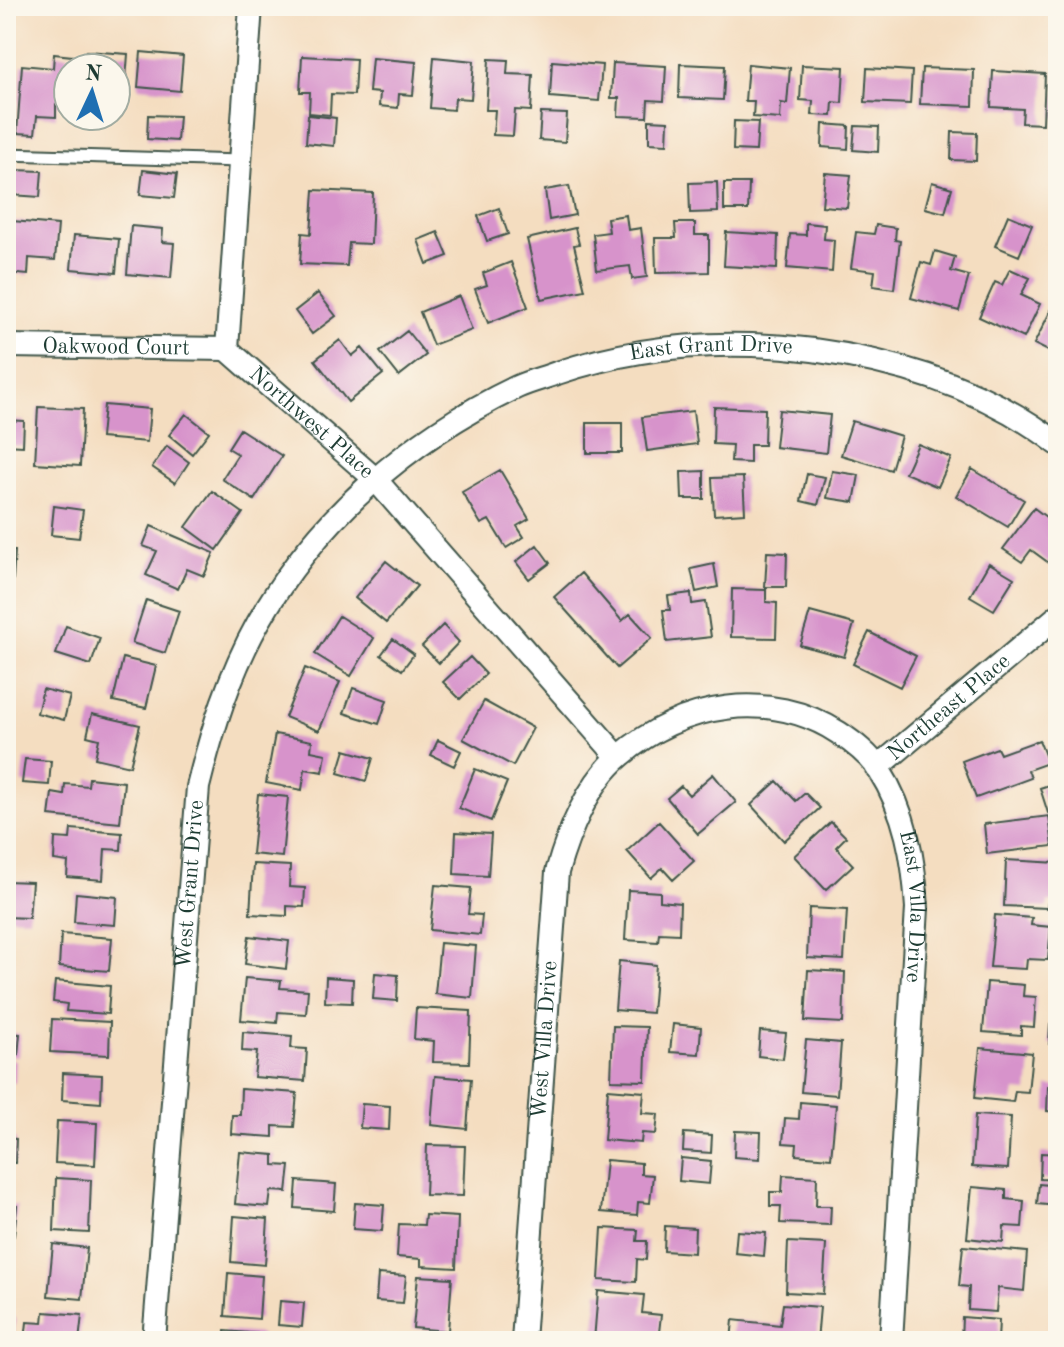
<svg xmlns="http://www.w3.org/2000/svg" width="1064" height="1347" viewBox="0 0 1064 1347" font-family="'Old Standard TT',serif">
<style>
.building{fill:#d793cb}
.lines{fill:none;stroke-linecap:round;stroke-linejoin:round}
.service-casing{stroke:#3f5549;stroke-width:15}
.minor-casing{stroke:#3f5549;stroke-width:26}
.service{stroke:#fff;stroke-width:11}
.minor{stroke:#fff;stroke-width:22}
.labels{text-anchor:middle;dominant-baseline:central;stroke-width:7;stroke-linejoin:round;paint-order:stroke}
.street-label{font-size:22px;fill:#1f3d34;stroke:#fbf7ec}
</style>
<rect width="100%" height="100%" fill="#fbf7ec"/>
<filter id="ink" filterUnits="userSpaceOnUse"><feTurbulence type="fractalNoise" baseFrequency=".0125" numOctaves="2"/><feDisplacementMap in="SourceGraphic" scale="16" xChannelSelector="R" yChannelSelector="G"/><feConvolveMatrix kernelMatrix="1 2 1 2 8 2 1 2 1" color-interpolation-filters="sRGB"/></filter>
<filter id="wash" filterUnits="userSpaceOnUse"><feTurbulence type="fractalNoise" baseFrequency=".006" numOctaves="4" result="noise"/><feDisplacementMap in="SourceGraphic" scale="32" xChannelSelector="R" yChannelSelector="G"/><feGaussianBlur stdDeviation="1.8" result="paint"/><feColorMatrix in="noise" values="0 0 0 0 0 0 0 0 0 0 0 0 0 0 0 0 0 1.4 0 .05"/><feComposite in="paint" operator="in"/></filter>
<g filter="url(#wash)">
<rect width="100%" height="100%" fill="#f4ddc0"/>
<g id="blocks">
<path class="building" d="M 86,51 L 128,54 L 124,106 L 116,105 L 116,68 L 85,68 Z
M 141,52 L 183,56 L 180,91 L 138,87 Z
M 54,54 L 72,56 L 71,68 L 68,68 L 67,106 L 56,105 L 56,117 L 37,116 L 35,134 L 17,133 L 22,65 L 53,68 Z
M 302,56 L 356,59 L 354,95 L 331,94 L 330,115 L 309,113 L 310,92 L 300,92 Z
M 434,57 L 474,61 L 471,99 L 455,98 L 454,110 L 430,108 Z
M 372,58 L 416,62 L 413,95 L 399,94 L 398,108 L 379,106 L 380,93 L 369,92 Z
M 489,59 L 508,60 L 507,74 L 533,75 L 531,111 L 515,110 L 513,136 L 493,135 L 495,110 L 486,110 Z
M 552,61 L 602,65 L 599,101 L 550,97 Z
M 613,63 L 666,66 L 664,101 L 648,100 L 647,117 L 618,116 L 619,98 L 611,98 Z
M 680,64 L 725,66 L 723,100 L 679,98 Z
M 748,64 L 790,68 L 787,104 L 781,103 L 780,119 L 753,117 L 754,101 L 745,101 Z
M 802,65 L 844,67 L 842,103 L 833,102 L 832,116 L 812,115 L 813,101 L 800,100 Z
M 867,68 L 912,71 L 910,104 L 865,102 Z
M 922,68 L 974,70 L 973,106 L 920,104 Z
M 993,71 L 1045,74 L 1043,124 L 1022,123 L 1023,109 L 991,107 Z
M 1056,93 L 1058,93 L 1058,118 L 1053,117 Z
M 541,113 L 567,114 L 565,142 L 539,140 Z
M 148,115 L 179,116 L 177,141 L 147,139 Z
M 308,115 L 336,118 L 334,146 L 306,143 Z
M 649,120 L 668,121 L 667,144 L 649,143 Z
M 734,121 L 758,122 L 756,151 L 733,150 Z
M 823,124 L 849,126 L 848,149 L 822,147 Z
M 855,126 L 879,127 L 878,152 L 853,150 Z
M 952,132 L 977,133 L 976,161 L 951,160 Z
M 15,170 L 42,171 L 40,197 L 12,195 Z
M 143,170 L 177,174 L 174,198 L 140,195 Z
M 825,173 L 851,175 L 847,208 L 822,206 Z
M 717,182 L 718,212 L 690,213 L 689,183 Z
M 932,182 L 952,188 L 945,213 L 925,208 Z
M 724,183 L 749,183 L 748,210 L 724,210 Z
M 569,186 L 575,215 L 549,220 L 545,190 Z
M 314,190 L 373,193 L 371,244 L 349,243 L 347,266 L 300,264 L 302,233 L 311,234 Z
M 499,208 L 508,234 L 487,241 L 478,216 Z
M 626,215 L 628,230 L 641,228 L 647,277 L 632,279 L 630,266 L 597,270 L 593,234 L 609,232 L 607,218 Z
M 1008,215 L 1032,225 L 1019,256 L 995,246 Z
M 12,221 L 58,225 L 55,260 L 29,258 L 28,275 L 8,273 Z
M 675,223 L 695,223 L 695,235 L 709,235 L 709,272 L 656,273 L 655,238 L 676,238 Z
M 806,223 L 825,225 L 824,239 L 834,240 L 832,272 L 787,268 L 790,234 L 806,235 Z
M 876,225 L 896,228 L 895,240 L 900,241 L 894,289 L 873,286 L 875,271 L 851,268 L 856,232 L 874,234 Z
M 131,226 L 163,229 L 162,242 L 174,243 L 171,278 L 127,274 Z
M 575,228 L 579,244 L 574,245 L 585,290 L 541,299 L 527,239 Z
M 438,232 L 448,256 L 427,264 L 418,240 Z
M 726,232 L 778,235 L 777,269 L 724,266 Z
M 74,235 L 119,239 L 116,273 L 71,269 Z
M 935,251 L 955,257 L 951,271 L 969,276 L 959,311 L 911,298 L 921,262 L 931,265 Z
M 511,262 L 528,307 L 488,323 L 475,289 L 487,285 L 483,273 Z
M 1010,269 L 1030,278 L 1021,295 L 1040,304 L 1024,338 L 979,317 L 995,282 L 1002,285 Z
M 318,293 L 336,316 L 312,334 L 295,311 Z
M 459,296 L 472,330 L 433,345 L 420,312 Z
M 1058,296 L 1058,356 L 1034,344 Z
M 407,331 L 426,355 L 399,376 L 380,352 Z
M 340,340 L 352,356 L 362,348 L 383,374 L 348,402 L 315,360 Z
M 104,405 L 150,409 L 147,442 L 101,438 Z
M 38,407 L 83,409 L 80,466 L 35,463 Z
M 714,407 L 765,409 L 764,445 L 750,445 L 750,463 L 731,462 L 732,445 L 713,444 Z
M 779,410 L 830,415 L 826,453 L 775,447 Z
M 693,411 L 697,444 L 647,451 L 642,417 Z
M 186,414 L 209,432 L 192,454 L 169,435 Z
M 6,420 L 24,421 L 23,446 L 6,445 Z
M 852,421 L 901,436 L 891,470 L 841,455 Z
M 587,423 L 622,423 L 622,453 L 587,453 Z
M 240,429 L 282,456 L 254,500 L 222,479 L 238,454 L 228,448 Z
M 918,444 L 951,458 L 938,487 L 905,473 Z
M 167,446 L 189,462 L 175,483 L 152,467 Z
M 972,469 L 1024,500 L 1008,527 L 956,496 Z
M 500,470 L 529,519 L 517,526 L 524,537 L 506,548 L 489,520 L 481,524 L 462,492 Z
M 704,471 L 704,499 L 682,499 L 681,472 Z
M 832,471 L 859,475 L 854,502 L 827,498 Z
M 807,474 L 825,477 L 818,505 L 801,501 Z
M 743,477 L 745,513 L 714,515 L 712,478 Z
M 212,491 L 243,513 L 217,550 L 186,527 Z
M 54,506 L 83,510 L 79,538 L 51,535 Z
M 1034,508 L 1058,526 L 1058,551 L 1049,563 L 1031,550 L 1022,562 L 1003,549 Z
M 151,526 L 214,553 L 204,576 L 187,569 L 178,589 L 146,575 L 157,551 L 143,546 Z
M 537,545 L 550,563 L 529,579 L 516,562 Z
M 6,551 L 15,551 L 13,579 L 6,578 Z
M 767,552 L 787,553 L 786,587 L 765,587 Z
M 386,561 L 417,586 L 386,623 L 355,598 Z
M 989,563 L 1014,578 L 994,610 L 970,596 Z
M 714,564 L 718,587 L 696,592 L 691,569 Z
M 581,573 L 622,621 L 630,614 L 652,638 L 617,668 L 554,597 Z
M 732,589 L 766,590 L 766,602 L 777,603 L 776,638 L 731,637 Z
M 691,593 L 692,604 L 706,602 L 711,637 L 667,642 L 663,610 L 670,610 L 668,596 Z
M 146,600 L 179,611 L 165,653 L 132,643 Z
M 810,612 L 854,624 L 844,657 L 800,645 Z
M 339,616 L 374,638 L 351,676 L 315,654 Z
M 443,625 L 459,642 L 439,663 L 422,646 Z
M 66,626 L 100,638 L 91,665 L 56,654 Z
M 869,632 L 916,656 L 900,687 L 853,664 Z
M 393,639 L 414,654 L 402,670 L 381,655 Z
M 470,657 L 486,674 L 460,699 L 443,682 Z
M 123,658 L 156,666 L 146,708 L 113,701 Z
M 305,668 L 340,682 L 319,731 L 285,717 Z
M 353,688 L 387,700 L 379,724 L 344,713 Z
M 43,689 L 70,696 L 64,720 L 37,713 Z
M 484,701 L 533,728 L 513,766 L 463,739 Z
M 92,714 L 140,725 L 130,766 L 95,758 L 99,739 L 87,736 Z
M 275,734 L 312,741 L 311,751 L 326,754 L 323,772 L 305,769 L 302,790 L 266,783 Z
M 438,740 L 461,751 L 454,766 L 431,755 Z
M 1039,740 L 1048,763 L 1028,770 L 1031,778 L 976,798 L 962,761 L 997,748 L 1000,754 Z
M 345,750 L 373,758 L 366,781 L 338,773 Z
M 25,759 L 51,761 L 49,785 L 22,783 Z
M 475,769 L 507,782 L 491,821 L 459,808 Z
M 713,774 L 736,802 L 698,834 L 667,798 L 681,786 L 689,795 Z
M 89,778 L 124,782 L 120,823 L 49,816 L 52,793 L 64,795 L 65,784 L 88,786 Z
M 777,781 L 796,801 L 805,793 L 820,808 L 784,841 L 751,805 Z
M 1058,782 L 1058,810 L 1048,813 L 1040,788 Z
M 258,794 L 288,797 L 282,857 L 252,854 Z
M 1049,816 L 1053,846 L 987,854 L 984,824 Z
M 659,822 L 694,861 L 673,880 L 662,868 L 651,878 L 627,851 Z
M 831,822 L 846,837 L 836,847 L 853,865 L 826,890 L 794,856 Z
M 71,829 L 122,833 L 121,850 L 105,849 L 103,880 L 67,877 L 68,862 L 54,860 L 55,838 L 70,839 Z
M 456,832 L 491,834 L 488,876 L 454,874 Z
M 1006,860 L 1058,863 L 1058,902 L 1048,902 L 1047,908 L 1004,906 Z
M 253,864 L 290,866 L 289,887 L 305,888 L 304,907 L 287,906 L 287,916 L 250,914 Z
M 6,881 L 32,882 L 29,918 L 6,917 Z
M 435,885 L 471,888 L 468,914 L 482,915 L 480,935 L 430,930 Z
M 628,890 L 660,892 L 660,901 L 680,903 L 679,934 L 659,933 L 658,942 L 625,940 Z
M 76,893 L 117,897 L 115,925 L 74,922 Z
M 809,908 L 847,910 L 844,960 L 807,958 Z
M 995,915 L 1032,918 L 1031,925 L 1051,927 L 1048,960 L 1027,959 L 1026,969 L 990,967 Z
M 61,934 L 112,938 L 109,971 L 59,967 Z
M 249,936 L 289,941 L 286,969 L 245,964 Z
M 440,943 L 476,946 L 472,998 L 435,994 Z
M 619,961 L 656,965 L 652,1013 L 615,1010 Z
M 808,970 L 845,972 L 843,1023 L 805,1021 Z
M 375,973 L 398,975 L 397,1001 L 373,999 Z
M 326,977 L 353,979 L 352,1003 L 325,1002 Z
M 245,978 L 281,981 L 280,988 L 308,990 L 306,1014 L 278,1012 L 277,1023 L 241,1020 Z
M 55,981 L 110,986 L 108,1014 L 66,1011 L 67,1004 L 53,1002 Z
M 987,982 L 1024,985 L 1023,996 L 1036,997 L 1034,1027 L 1021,1026 L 1021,1035 L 983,1032 Z
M 416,1008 L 471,1011 L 469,1063 L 433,1062 L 434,1041 L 414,1039 Z
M 52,1019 L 110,1022 L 109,1055 L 50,1052 Z
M 673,1024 L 701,1027 L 699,1054 L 670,1052 Z
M 1050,1025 L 1058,1026 L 1058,1044 L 1049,1044 Z
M 613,1026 L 647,1027 L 645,1081 L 611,1080 Z
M 760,1031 L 786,1033 L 783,1059 L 758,1056 Z
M 243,1032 L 292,1036 L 291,1048 L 307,1049 L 305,1081 L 254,1077 L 257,1052 L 242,1051 Z
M 6,1033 L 20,1034 L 18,1056 L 6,1055 Z
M 806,1040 L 841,1043 L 837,1095 L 801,1092 Z
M 980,1048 L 1032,1053 L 1028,1092 L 1015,1091 L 1013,1102 L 975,1098 Z
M 6,1059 L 16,1060 L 15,1083 L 6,1082 Z
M 63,1073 L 102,1075 L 101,1103 L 62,1100 Z
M 435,1076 L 471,1079 L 467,1129 L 431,1125 Z
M 1048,1086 L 1058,1087 L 1058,1112 L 1047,1111 Z
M 241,1089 L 297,1093 L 294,1127 L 273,1126 L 273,1137 L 231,1134 L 232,1115 L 240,1115 Z
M 608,1089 L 644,1092 L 642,1113 L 658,1114 L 656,1134 L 642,1133 L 641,1143 L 604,1140 Z
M 800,1102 L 836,1105 L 831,1158 L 796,1155 L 797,1144 L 783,1143 L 785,1118 L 799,1119 Z
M 362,1104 L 390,1106 L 389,1130 L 360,1128 Z
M 975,1115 L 1011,1117 L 1008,1169 L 972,1167 Z
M 57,1121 L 97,1123 L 95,1165 L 55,1163 Z
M 735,1131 L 761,1132 L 760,1159 L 734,1157 Z
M 684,1133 L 712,1135 L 711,1153 L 683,1151 Z
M 6,1138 L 16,1139 L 15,1163 L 6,1163 Z
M 427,1145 L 465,1146 L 463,1196 L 425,1195 Z
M 240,1152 L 274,1155 L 274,1165 L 290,1166 L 287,1192 L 271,1191 L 269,1207 L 235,1204 Z
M 1041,1153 L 1058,1154 L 1058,1180 L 1040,1179 Z
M 681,1158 L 711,1161 L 709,1184 L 679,1181 Z
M 606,1160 L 641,1163 L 641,1174 L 653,1175 L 650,1203 L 638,1202 L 637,1215 L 601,1212 Z
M 783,1175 L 817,1177 L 816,1206 L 831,1206 L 830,1225 L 780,1223 L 781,1206 L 770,1206 L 770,1192 L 782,1192 Z
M 56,1178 L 91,1180 L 89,1233 L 54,1231 Z
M 297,1181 L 336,1184 L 334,1211 L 295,1208 Z
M 1039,1184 L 1058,1186 L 1058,1206 L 1037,1204 Z
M 972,1187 L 1006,1190 L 1006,1199 L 1024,1201 L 1022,1227 L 1004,1226 L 1003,1242 L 967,1238 Z
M 355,1203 L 384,1205 L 382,1231 L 353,1229 Z
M 6,1205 L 17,1206 L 14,1236 L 6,1235 Z
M 425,1215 L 458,1217 L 456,1268 L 421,1266 L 421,1259 L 397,1257 L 399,1224 L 424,1225 Z
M 234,1216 L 268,1219 L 265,1265 L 231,1262 Z
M 665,1226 L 695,1228 L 694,1253 L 664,1251 Z
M 602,1228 L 638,1230 L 637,1241 L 647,1241 L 646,1260 L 637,1259 L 636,1282 L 599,1280 Z
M 737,1231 L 766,1233 L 764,1256 L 735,1253 Z
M 788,1242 L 826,1244 L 823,1294 L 786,1292 Z
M 53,1244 L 87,1248 L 82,1299 L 48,1296 Z
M 963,1246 L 1027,1252 L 1024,1291 L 998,1288 L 996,1312 L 968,1310 L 969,1287 L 959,1286 Z
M 228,1273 L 262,1276 L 259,1319 L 225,1316 Z
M 378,1274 L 406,1276 L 403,1303 L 376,1301 Z
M 6,1275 L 13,1275 L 11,1301 L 6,1301 Z
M 418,1276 L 452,1278 L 448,1331 L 413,1328 Z
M 598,1291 L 644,1295 L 642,1313 L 661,1315 L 658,1341 L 594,1341 Z
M 280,1301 L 304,1303 L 302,1327 L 278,1325 Z
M 783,1304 L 820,1307 L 817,1341 L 731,1341 L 733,1320 L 780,1325 Z
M 44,1312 L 82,1315 L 79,1341 L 25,1341 L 27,1322 L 43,1323 Z
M 6,1317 L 16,1318 L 13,1341 L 6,1341 Z
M 962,1317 L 999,1320 L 998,1341 L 961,1341 Z
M 225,1331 L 261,1334 L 261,1341 L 224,1341 Z"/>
</g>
</g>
<g filter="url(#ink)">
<use href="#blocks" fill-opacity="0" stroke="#3f5549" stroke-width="2"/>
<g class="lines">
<g class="service-casing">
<path id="service" d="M 6,154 L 240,161"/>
</g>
<g class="minor-casing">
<g id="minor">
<path id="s1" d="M 6,346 L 227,349"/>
<path id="s2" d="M 227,349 L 375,479 L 618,757"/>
<path d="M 227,349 L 251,6"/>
<path id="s3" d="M 877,768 L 1058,616"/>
<path id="s4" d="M 154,1341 L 198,787 C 212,730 229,675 258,623 C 316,519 410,438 517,387 C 530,381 544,378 557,373 C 639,345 727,339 813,350 C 901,362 987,389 1058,444"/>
<path id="s5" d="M 523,1341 L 557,872 C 568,833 588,783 620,756 C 681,703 770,688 839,733 C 854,743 869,754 879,770 C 906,812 914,859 917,908 L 891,1341"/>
</g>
</g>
<use href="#service" class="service"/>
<use href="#minor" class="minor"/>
</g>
</g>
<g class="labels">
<g class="street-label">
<text stroke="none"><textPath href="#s1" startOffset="110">Oakwood Court</textPath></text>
<text stroke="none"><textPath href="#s4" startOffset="1286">East Grant Drive</textPath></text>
<text stroke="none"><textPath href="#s2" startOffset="112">Northwest Place</textPath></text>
<text stroke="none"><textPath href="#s3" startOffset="94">Northeast Place</textPath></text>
<text stroke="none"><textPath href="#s4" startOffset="458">West Grant Drive</textPath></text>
<text stroke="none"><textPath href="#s5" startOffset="1038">East Villa Drive</textPath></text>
<text stroke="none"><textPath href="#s5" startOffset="302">West Villa Drive</textPath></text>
</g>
</g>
<rect width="1064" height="1347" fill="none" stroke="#fbf7ec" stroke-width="32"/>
<g transform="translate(92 92) rotate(4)"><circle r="38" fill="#fbf7ec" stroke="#a3ada2" stroke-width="2"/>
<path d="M0-6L14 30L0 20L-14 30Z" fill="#1f6fb2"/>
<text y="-12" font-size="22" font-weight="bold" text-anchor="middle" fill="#1f3d34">N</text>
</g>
</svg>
